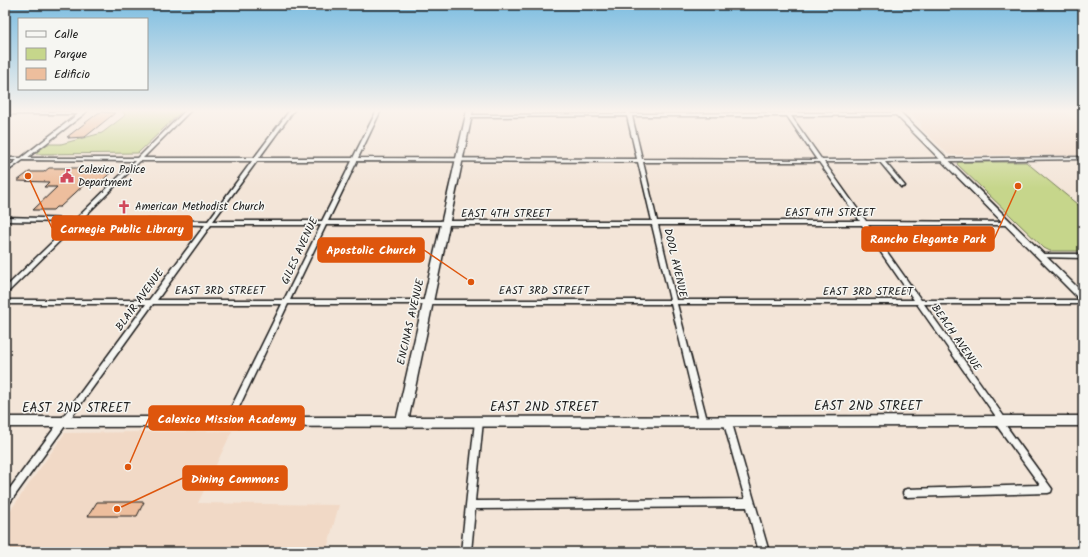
<svg xmlns="http://www.w3.org/2000/svg" width="1088" height="557" viewBox="0 0 1088 557" font-family="Kalam,sans-serif">
<style>
.built{fill:#f1d9c6}
.green{fill:#c6d68b;stroke:#717954}
.building{fill:#edbe9d;stroke:#1c1c1c}
.lines{fill:none;stroke-linecap:round;stroke-linejoin:round}
.street-casing{stroke:#1c1c1c;stroke-width:3}
.secondary-casing{stroke:#1c1c1c;stroke-width:3}
.street{fill:#f6f6f2;fill-rule:evenodd}
.secondary{fill:#f6f6f2;fill-rule:evenodd}
.labels{text-anchor:middle;dominant-baseline:central;stroke-width:3;stroke-linejoin:round;paint-order:stroke}
.poi-label{font-size:11px;fill:#1c1c1c;stroke:#f6f6f2;text-anchor:start}
.street-label{font-size:11px;fill:#1c1c1c;stroke:#f6f6f2}
.near-street-label{font-size:13px;fill:#1c1c1c;stroke:#f6f6f2}
.leader{fill:none;stroke:#de560d;stroke-width:1.5}
.callout-dot{fill:#de560d;stroke:#f6f6f2;stroke-width:1.5}
.callout{fill:#de560d;stroke:#de560d;stroke-width:1.5}
.callout-label{font-size:12px;text-anchor:middle;font-weight:bold;fill:#fff}
</style>
<rect width="100%" height="100%" fill="#f3e5d8"/>
<filter id="ink" filterUnits="userSpaceOnUse"><feTurbulence type="fractalNoise" baseFrequency=".025" numOctaves="2"/><feDisplacementMap in="SourceGraphic" scale="8" xChannelSelector="R" yChannelSelector="G"/><feConvolveMatrix kernelMatrix="1 2 1 2 8 2 1 2 1" color-interpolation-filters="sRGB"/></filter>
<g filter="url(#ink)">
<path class="built" d="M 906,110 L 1061,110 L 1083,125 L 1083,155 L 953,155 L 948,154 L 921,128 L 921,123 Z
M 232,431 L 198,503 L 339,505 L 326,552 L 5,552 L 5,518 L 65,433 Z"/>
<path class="green" d="M 121,110 L 183,110 L 138,153 L 36,154 L 35,153 L 48,144 L 61,144 L 102,133 L 123,117 L 125,115 Z
M 958,162 L 1026,162 L 1083,209 L 1083,251 L 1050,251 L 1044,248 L 957,164 Z"/>
<path class="building" d="M 102,112 L 115,113 L 85,137 L 68,138 L 70,137 L 67,137 L 98,113 Z
M 49,168 L 103,168 L 101,170 L 113,170 L 102,181 L 88,181 L 60,207 L 56,207 L 53,210 L 33,210 L 57,187 L 44,187 L 49,182 L 17,181 L 29,172 L 44,172 Z
M 97,502 L 144,502 L 137,516 L 88,516 Z"/>
<g class="lines">
<g class="street-casing">
<path id="street" d="M 83,110 L 88,110 L 84,114 L 27,158 L 138,158 L 186,110 L 191,110 L 143,158 L 254,158 L 290,110 L 294,110 L 259,158 L 353,158 L 377,110 L 381,110 L 358,158 L 637,159 L 627,116 L 468,117 L 466,116 L 468,115 L 627,114 L 626,110 L 630,110 L 631,114 L 785,113 L 784,112 L 786,111 L 789,113 L 898,113 L 900,114 L 898,115 L 791,116 L 822,160 L 1083,157 L 1083,159 L 885,162 L 905,186 L 903,187 L 901,187 L 880,162 L 824,162 L 866,221 L 1009,222 L 1010,223 L 1009,224 L 1007,225 L 868,225 L 921,300 L 1083,300 L 1083,304 L 924,304 L 1005,418 L 1006,420 L 1004,423 L 1052,489 L 1051,492 L 1048,493 L 907,497 L 904,496 L 903,493 L 904,490 L 907,489 L 1040,485 L 995,423 L 994,421 L 997,418 L 917,304 L 677,304 L 707,420 L 706,422 L 703,423 L 700,422 L 699,420 L 671,304 L 288,304 L 231,424 L 228,425 L 225,424 L 224,422 L 282,304 L 153,304 L 8,505 L 5,506 L 5,495 L 146,304 L 5,304 L 5,300 L 149,300 L 205,225 L 79,222 L 7,293 L 5,294 L 5,288 L 73,222 L 5,221 L 5,217 L 76,219 L 135,161 L 23,160 L 5,173 L 5,170 L 17,160 L 5,160 L 5,158 L 21,158 L 78,114 L 5,114 L 5,112 L 81,112 ZM 632,116 L 787,116 L 817,160 L 642,159 ZM 140,161 L 252,161 L 208,221 L 82,219 ZM 257,161 L 352,161 L 322,221 L 213,221 ZM 357,161 L 638,162 L 652,221 L 328,221 ZM 643,162 L 819,162 L 860,221 L 657,221 ZM 211,225 L 321,225 L 284,300 L 157,300 ZM 326,225 L 652,225 L 670,300 L 290,300 ZM 658,225 L 862,225 L 914,300 L 676,300 Z
M 1041,254 L 1083,254 L 1083,258 L 1039,257 L 1038,256 Z
M 727,417 L 730,418 L 731,420 L 769,552 L 759,552 L 747,507 L 475,509 L 471,552 L 461,552 L 475,421 L 476,419 L 479,418 L 482,419 L 483,421 L 475,501 L 745,499 L 723,420 L 724,418 Z"/>
</g>
<g class="secondary-casing">
<path id="secondary" d="M 467,110 L 473,110 L 409,417 L 1083,416 L 1083,426 L 5,427 L 5,417 L 397,417 Z
M 891,110 L 898,110 L 1083,293 L 1083,301 L 1080,300 Z"/>
</g>
<use href="#street" class="street"/>
<use href="#secondary" class="secondary"/>
</g>
</g>
<linearGradient id="sky" x2="0" y2="1"><stop stop-color="#7cbde1"/><stop offset="0.59" stop-color="#faf3ed"/><stop offset="1" stop-color="#faf3ed" stop-opacity="0"/></linearGradient>
<rect width="1088" height="188" fill="url(#sky)"/>
<defs>
<g id="civic-bare" transform="scale(1.08)"><path d="M-.6-6.5H3V-4.5H.6V-3L4-1V1h2V6H-6V1h2V-1L-.6-3ZM-1.2 2.5V6h2.4V2.5Z" fill="#d1495b" stroke="#f6f6f2" stroke-width="2.5" paint-order="stroke"/></g>
<g id="church-bare" transform="scale(1.08)"><path d="M-1.2-6h2.4v3.5h3.3v2.4h-3.3V6h-2.4V-.1h-3.3v-2.4h3.3Z" fill="#d1495b" stroke="#f6f6f2" stroke-width="2.5" paint-order="stroke"/></g>
</defs>
<g fill-rule="evenodd">
<use href="#civic-bare" x="67" y="176"/>
<use href="#church-bare" x="124" y="207"/>
</g>
<g class="labels">
<g class="poi-label">
<text x="78" y="170">Calexico Police<tspan x="78" dy="13">Department</tspan></text>
<text x="135" y="207">American Methodist Church</text>
</g>
<g class="street-label">
<text x="830" y="213">EAST 4TH STREET</text>
<text x="506" y="214">EAST 4TH STREET</text>
<text transform="translate(300 251) rotate(-65)">GILES AVENUE</text>
<text transform="translate(675 263) rotate(77)">DOOL AVENUE</text>
<text x="220" y="291">EAST 3RD STREET</text>
<text x="544" y="291">EAST 3RD STREET</text>
<text x="868" y="292">EAST 3RD STREET</text>
<text transform="translate(140 300) rotate(-54)">BLAIR AVENUE</text>
<text transform="translate(411 322) rotate(-77)">ENCINAS AVENUE</text>
<text transform="translate(956 338) rotate(55)">BEACH AVENUE</text>
</g>
<g class="near-street-label">
<text x="868" y="406">EAST 2ND STREET</text>
<text x="544" y="407">EAST 2ND STREET</text>
<text x="76" y="408">EAST 2ND STREET</text>
</g>
</g>
<path class="leader" d="M28 176L52 228M1018 186L994 239M471 282L424 250M128 467L149 418M117 509L183 478"/>
<g class="callout-dot">
<circle cx="28" cy="176" r="4"/>
<circle cx="1018" cy="186" r="4"/>
<circle cx="471" cy="282" r="4"/>
<circle cx="128" cy="467" r="4"/>
<circle cx="117" cy="509" r="4"/>
</g>
<g class="callout">
<rect x="52" y="216" width="140" height="24" rx="4"/>
<rect x="862" y="227" width="132" height="24" rx="4"/>
<rect x="318" y="238" width="106" height="24" rx="4"/>
<rect x="149" y="406" width="155" height="24" rx="4"/>
<rect x="183" y="466" width="104" height="24" rx="4"/>
</g>
<g class="callout-label">
<text x="122" y="233">Carnegie Public Library</text>
<text x="928" y="243">Rancho Elegante Park</text>
<text x="371" y="254">Apostolic Church</text>
<text x="227" y="423">Calexico Mission Academy</text>
<text x="235" y="483">Dining Commons</text>
</g>
<rect width="1088" height="557" fill="none" stroke="#f6f6f2" stroke-width="20"/>
<rect x="10" y="10" width="1068" height="537" fill="none" stroke="#1c1c1c" stroke-width="1.5" filter="url(#ink)"/>
<rect x="18" y="18" width="130" height="72" fill="#f6f6f2" stroke="#9f9f9c"/>
<rect x="26" y="31" width="20" height="6" fill="#f6f6f2" stroke="#9f9f9c"/>
<text x="54" y="38" font-size="12" fill="#1c1c1c">Calle</text>
<rect x="26" y="48" width="20" height="12" fill="#c6d68b" stroke="#9f9f9c"/>
<text x="54" y="58" font-size="12" fill="#1c1c1c">Parque</text>
<rect x="26" y="68" width="20" height="12" fill="#edbe9d" stroke="#9f9f9c"/>
<text x="54" y="78" font-size="12" fill="#1c1c1c">Edificio</text>
</svg>
